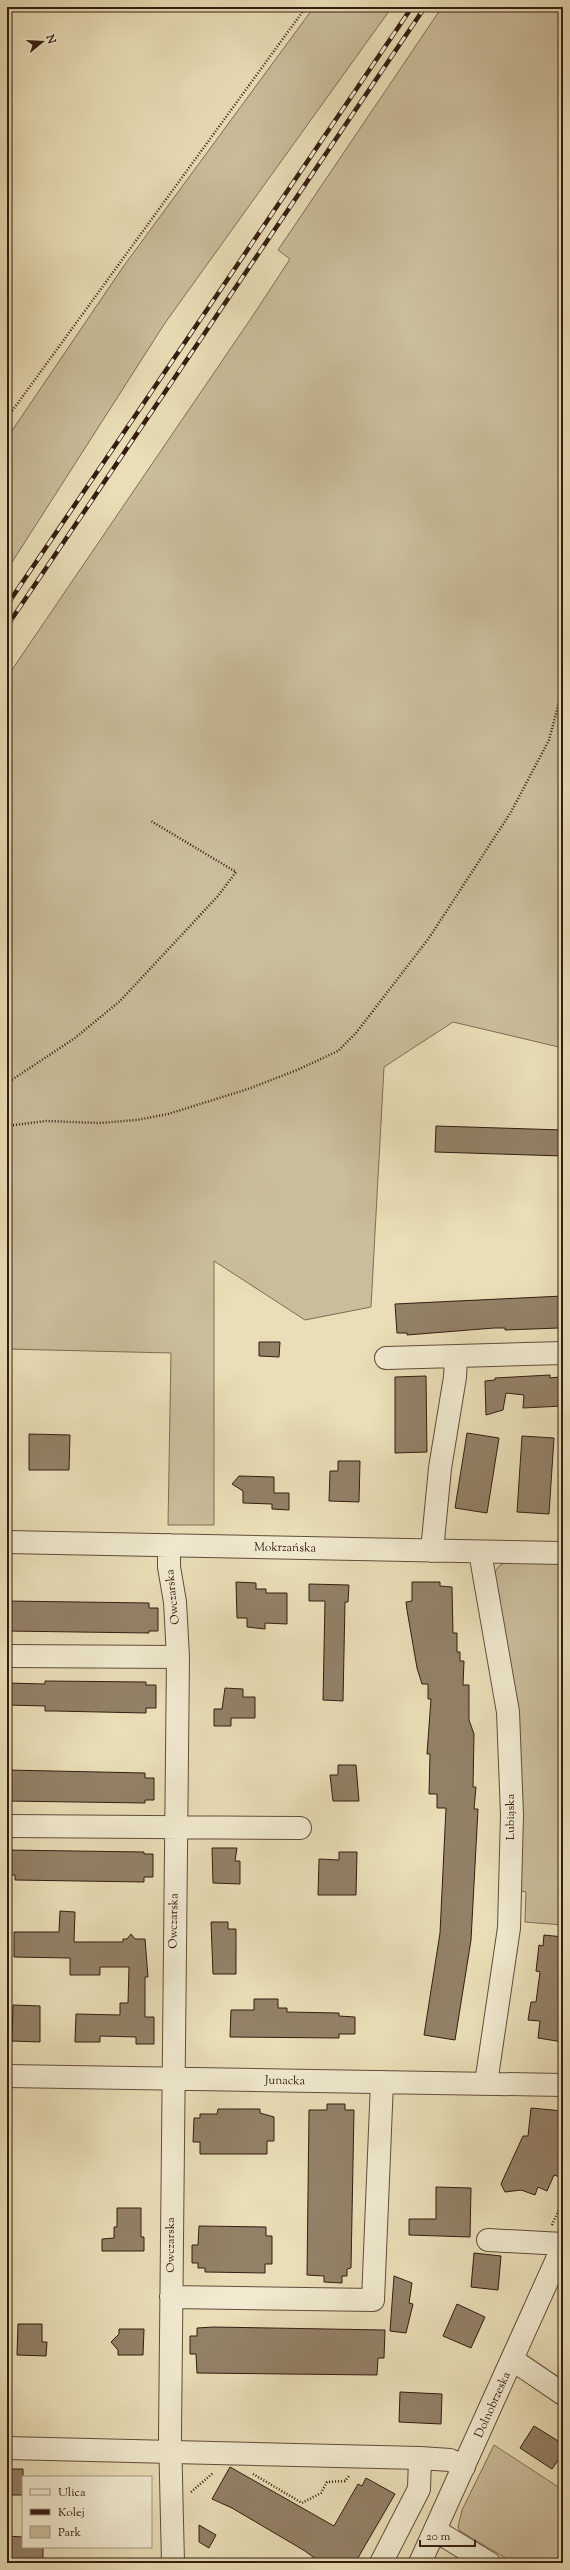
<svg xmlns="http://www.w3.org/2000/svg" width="570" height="2570" viewBox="0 0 570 2570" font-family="'Sorts Mill Goudy',serif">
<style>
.green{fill:#cabd9b;stroke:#806c56}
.building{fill:#938167;stroke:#351c10}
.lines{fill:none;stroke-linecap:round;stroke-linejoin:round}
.minor-casing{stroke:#624c3a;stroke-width:24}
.path{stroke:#351c10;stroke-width:2.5;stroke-dasharray:1 2;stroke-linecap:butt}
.minor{stroke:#f1ead0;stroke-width:22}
.rail-casing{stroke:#351c10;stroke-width:4.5}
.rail{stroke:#f1ead0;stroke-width:3;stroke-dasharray:9;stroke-linecap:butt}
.labels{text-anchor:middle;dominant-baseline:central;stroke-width:4;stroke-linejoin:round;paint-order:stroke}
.street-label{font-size:12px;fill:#351c10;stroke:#f1ead0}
</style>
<rect width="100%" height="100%" fill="#e9deb7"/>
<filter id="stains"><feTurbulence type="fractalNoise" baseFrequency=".005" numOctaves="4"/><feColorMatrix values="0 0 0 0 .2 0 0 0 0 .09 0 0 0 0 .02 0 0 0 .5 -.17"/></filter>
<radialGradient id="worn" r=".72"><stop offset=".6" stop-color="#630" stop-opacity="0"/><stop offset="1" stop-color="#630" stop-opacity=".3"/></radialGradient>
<path class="green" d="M 314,7 L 392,7 L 165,323 L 7,570 L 7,438 L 123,267 Z
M 442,7 L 563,7 L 563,1048 L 453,1022 L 384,1067 L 371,1307 L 305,1320 L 214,1261 L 214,1525 L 168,1525 L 171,1353 L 7,1349 L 7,677 L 254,314 L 290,259 L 278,250 Z
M 508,1561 L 563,1561 L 563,1925 L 525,1922 L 526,1892 L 521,1891 L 520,1840 L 495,1572 L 499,1566 Z
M 494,2445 L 563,2490 L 563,2563 L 514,2563 L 460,2531 L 458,2527 L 462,2510 Z"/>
<path class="building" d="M 436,1126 L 563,1130 L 563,1156 L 435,1152 Z
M 563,1296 L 563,1325 L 559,1326 L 559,1328 L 505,1330 L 505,1328 L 494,1328 L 407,1335 L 407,1333 L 397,1333 L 395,1304 Z
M 259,1342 L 280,1342 L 279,1357 L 259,1356 Z
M 550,1375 L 550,1378 L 560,1377 L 562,1406 L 523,1408 L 524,1395 L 506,1393 L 503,1410 L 486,1415 L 485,1381 L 495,1380 L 495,1378 Z
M 426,1376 L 427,1452 L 395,1453 L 395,1377 Z
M 467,1433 L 499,1438 L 487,1513 L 455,1508 Z
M 29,1434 L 70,1435 L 69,1470 L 29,1470 Z
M 522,1436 L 554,1438 L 549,1514 L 517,1512 Z
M 338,1461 L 360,1461 L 359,1502 L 329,1501 L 330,1471 L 338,1471 Z
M 239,1476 L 274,1477 L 274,1493 L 289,1493 L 289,1510 L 272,1509 L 272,1504 L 243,1503 L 243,1491 L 232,1484 Z
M 236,1582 L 256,1583 L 256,1589 L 266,1589 L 266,1593 L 287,1593 L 287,1624 L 265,1623 L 265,1629 L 247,1627 L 247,1618 L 237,1618 Z
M 412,1582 L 440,1582 L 440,1586 L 452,1587 L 453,1633 L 457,1633 L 457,1652 L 460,1652 L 460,1661 L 464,1661 L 463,1685 L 469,1685 L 469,1720 L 474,1734 L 473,1787 L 476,1787 L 474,1809 L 478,1809 L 471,1940 L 455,2040 L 424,2035 L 440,1933 L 446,1808 L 437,1808 L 437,1794 L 429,1794 L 430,1754 L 427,1754 L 431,1699 L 428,1699 L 428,1684 L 422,1684 L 417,1668 L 407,1610 L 406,1602 L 412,1601 Z
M 309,1584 L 349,1585 L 348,1602 L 345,1602 L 343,1701 L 323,1700 L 325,1601 L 309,1601 Z
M 7,1601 L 149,1603 L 149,1608 L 158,1608 L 158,1631 L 149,1631 L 149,1633 L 7,1631 Z
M 45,1681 L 146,1682 L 146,1685 L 156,1685 L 156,1708 L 146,1708 L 146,1713 L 54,1711 L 45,1711 L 45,1706 L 7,1705 L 7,1683 L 45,1684 Z
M 225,1688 L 243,1689 L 243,1697 L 255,1697 L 255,1718 L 231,1718 L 231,1726 L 214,1726 L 214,1709 L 222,1709 Z
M 338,1765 L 356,1765 L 359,1801 L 333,1801 L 330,1775 L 338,1775 Z
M 7,1770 L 145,1773 L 145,1778 L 154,1778 L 154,1800 L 145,1800 L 145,1803 L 7,1801 Z
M 212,1848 L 237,1848 L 235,1861 L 240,1861 L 240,1884 L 213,1883 Z
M 7,1850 L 144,1852 L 144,1854 L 153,1854 L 153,1877 L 144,1877 L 144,1882 L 15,1880 L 15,1875 L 7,1875 Z
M 339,1852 L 357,1852 L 356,1895 L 318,1895 L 319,1859 L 339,1860 Z
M 60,1911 L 75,1912 L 74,1942 L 123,1942 L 123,1939 L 127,1939 L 131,1934 L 135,1939 L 145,1939 L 148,1977 L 145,1977 L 145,2017 L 154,2017 L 154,2044 L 136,2044 L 136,2037 L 100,2036 L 100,2042 L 75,2042 L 76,2014 L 120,2015 L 120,2003 L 128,2003 L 129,1967 L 100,1967 L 100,1975 L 70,1975 L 70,1958 L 14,1957 L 14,1932 L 59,1932 Z
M 211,1922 L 228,1922 L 228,1929 L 236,1929 L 236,1974 L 213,1974 Z
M 544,1935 L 563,1937 L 563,2042 L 538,2038 L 540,2021 L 528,2020 L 531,2002 L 536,2002 L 540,1972 L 536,1971 L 539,1945 L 543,1946 Z
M 254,1999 L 278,1999 L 278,2008 L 287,2008 L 287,2012 L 339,2013 L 339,2016 L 355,2017 L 355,2034 L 339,2034 L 339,2038 L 230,2037 L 231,2010 L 254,2010 Z
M 13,2005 L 40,2006 L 40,2042 L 12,2041 Z
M 327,2104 L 345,2104 L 345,2110 L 354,2110 L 351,2268 L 347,2269 L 347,2276 L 342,2276 L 342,2283 L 324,2282 L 324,2276 L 307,2275 L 309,2110 L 327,2110 Z
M 531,2108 L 563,2111 L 563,2178 L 554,2175 L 547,2191 L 538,2187 L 535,2195 L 521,2190 L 505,2192 L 501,2184 L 523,2136 L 528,2136 Z
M 218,2109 L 260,2109 L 260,2113 L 274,2117 L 274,2141 L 267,2141 L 267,2154 L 200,2154 L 200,2142 L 193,2142 L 194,2118 L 200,2118 L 200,2114 L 217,2114 Z
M 436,2187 L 471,2188 L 470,2237 L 409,2235 L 409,2219 L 436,2219 Z
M 117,2208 L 141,2208 L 141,2237 L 144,2237 L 144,2251 L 102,2251 L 102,2239 L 114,2238 L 114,2227 L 117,2227 Z
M 199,2226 L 266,2227 L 266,2236 L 272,2236 L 272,2264 L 265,2264 L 265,2273 L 205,2272 L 205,2268 L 198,2268 L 198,2263 L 192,2263 L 192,2245 L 198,2245 Z
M 474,2253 L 501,2256 L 498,2290 L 471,2287 Z
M 394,2276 L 412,2283 L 409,2303 L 413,2304 L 406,2333 L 390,2331 Z
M 457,2304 L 485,2317 L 471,2348 L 443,2336 Z
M 18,2324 L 42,2324 L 42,2342 L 47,2342 L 46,2356 L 17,2355 Z
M 213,2327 L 385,2330 L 384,2358 L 378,2358 L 377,2375 L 197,2373 L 196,2354 L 190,2354 L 190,2336 L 197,2336 L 197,2328 Z
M 119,2329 L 144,2329 L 143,2355 L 118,2355 L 118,2350 L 111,2342 L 119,2334 Z
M 400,2392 L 442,2394 L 441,2424 L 399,2422 Z
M 534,2426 L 563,2444 L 563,2453 L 552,2469 L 520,2448 Z
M 230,2467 L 334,2526 L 358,2484 L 362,2486 L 366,2478 L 395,2494 L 355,2563 L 321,2563 L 305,2551 L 232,2508 L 212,2499 Z
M 7,2469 L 23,2469 L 23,2495 L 7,2495 Z
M 199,2525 L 216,2535 L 209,2548 L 199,2542 Z
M 7,2536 L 23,2537 L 23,2547 L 43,2547 L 43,2563 L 7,2562 Z"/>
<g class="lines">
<g class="minor-casing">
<path id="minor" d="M 386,1358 L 563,1353
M 7,1542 L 563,1553
M 169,1545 L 169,1567 L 175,1602 L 178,1657 L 170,2435 L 173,2563
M 432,1551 L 440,1468 L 455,1377 L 456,1358
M 480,1552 L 508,1712 L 512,1815 L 509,1928 L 486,2083
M 7,1656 L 178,1657
M 7,1826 L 300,1828
M 7,2076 L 563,2085
M 488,2240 L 563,2244
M 171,2297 L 373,2300 L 382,2082
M 513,2360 L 563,2394
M 7,2448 L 420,2458 L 450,2460 L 464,2467
M 436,2531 L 489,2563
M 381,2563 L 419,2489 L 420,2458
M 420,2563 L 563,2246"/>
</g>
<path class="path" d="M 7,418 L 306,7
M 7,1083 L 75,1038 L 120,1001 L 218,896 L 236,872 L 151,821
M 7,1126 L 46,1121 L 99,1123 L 137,1120 L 168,1114 L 248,1089 L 297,1070 L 338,1051 L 356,1033 L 429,938 L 511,812 L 549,740 L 563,687
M 552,2225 L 563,2201
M 253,2474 L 302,2503 L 321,2493 L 327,2482 L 345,2481 L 349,2476
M 191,2492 L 213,2473"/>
<use href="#minor" class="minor"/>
<g class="rail-casing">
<path id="rail" d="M 7,605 L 412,7
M 7,626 L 425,7"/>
</g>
<use href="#rail" class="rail"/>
</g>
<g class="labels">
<g class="street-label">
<text transform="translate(285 1548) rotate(1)">Mokrzańska</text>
<text transform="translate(173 1597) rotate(-96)">Owczarska</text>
<text transform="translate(511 1817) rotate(-90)">Lubiąska</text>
<text transform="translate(174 1921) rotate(-89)">Owczarska</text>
<text transform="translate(285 2081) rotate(1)">Junacka</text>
<text transform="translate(171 2245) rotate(-90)">Owczarska</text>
<text transform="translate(493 2405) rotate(-66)">Dolnobrzeska</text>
</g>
</g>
<rect width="570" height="2570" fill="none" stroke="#e9deb7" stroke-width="24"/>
<rect x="8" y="8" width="554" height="2554" fill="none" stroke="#351c10" stroke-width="2"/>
<rect x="12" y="12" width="546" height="2546" fill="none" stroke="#351c10"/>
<rect x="22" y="2476" width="130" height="72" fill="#f1ead0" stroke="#a69883"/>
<rect x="30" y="2489" width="20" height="6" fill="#f1ead0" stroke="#a69883"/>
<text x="58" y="2496" font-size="12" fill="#351c10">Ulica</text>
<rect x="30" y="2509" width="20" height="6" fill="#351c10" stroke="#a69883"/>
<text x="58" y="2516" font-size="12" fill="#351c10">Kolej</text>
<rect x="30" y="2526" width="20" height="12" fill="#cabd9b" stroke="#a69883"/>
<text x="58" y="2536" font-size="12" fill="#351c10">Park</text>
<g transform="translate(42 42) rotate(72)" stroke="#f1ead0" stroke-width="3" paint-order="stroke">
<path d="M0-3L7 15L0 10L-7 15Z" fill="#351c10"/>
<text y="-6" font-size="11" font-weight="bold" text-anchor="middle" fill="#351c10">N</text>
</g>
<path d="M420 2540v6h55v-6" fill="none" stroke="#351c10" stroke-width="2"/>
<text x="426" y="2540" font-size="12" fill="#351c10" stroke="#f1ead0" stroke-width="3" paint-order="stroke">20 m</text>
<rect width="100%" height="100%" filter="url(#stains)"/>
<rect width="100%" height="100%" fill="url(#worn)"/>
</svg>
